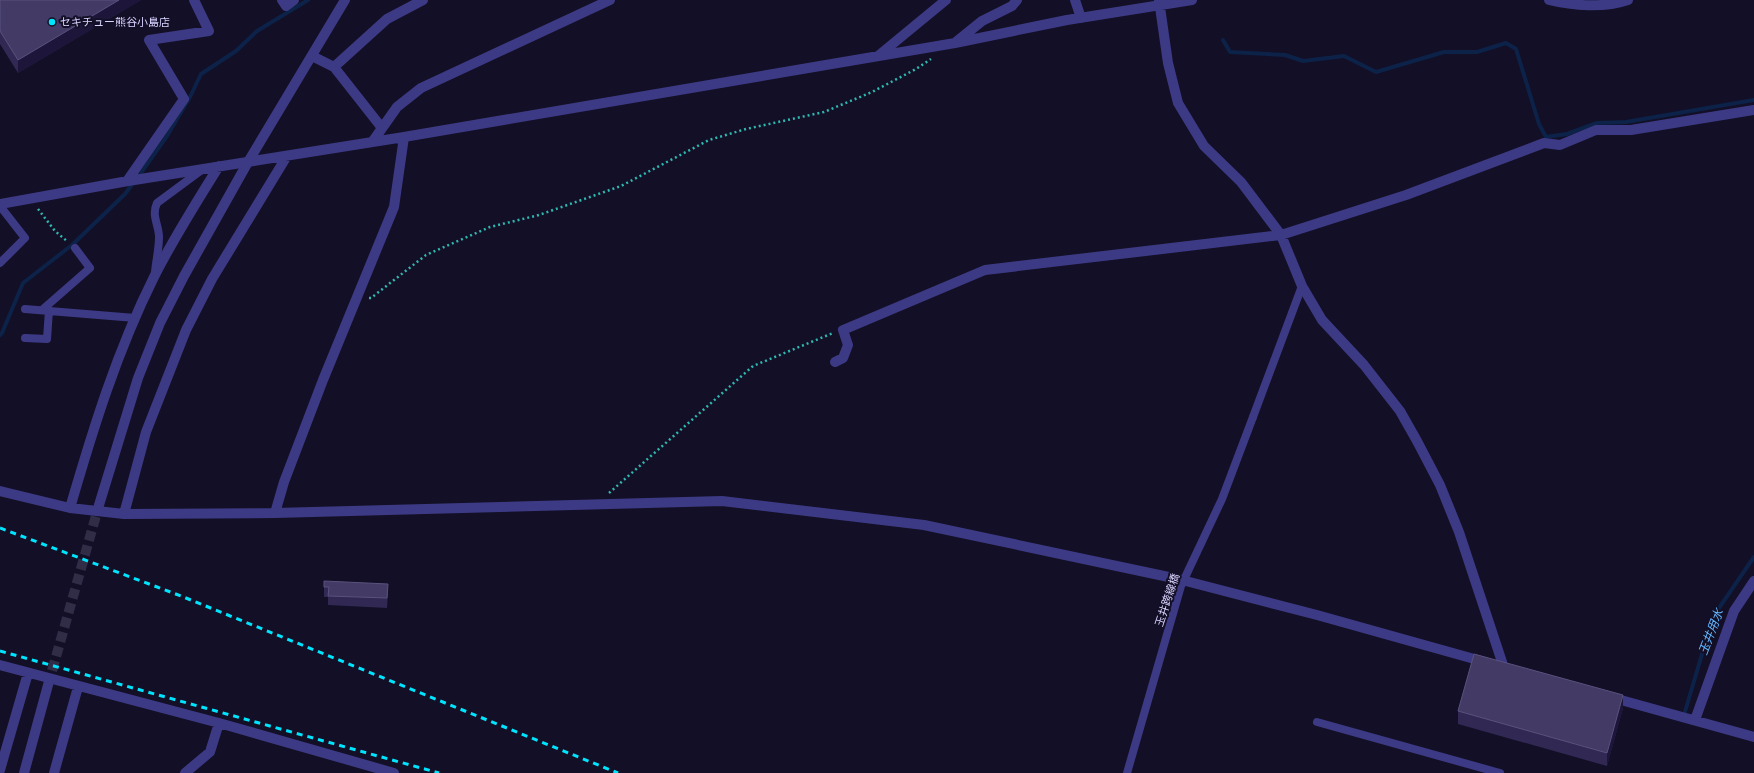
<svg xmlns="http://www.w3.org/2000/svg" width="1754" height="773" viewBox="0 0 1754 773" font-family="Arial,'Noto Sans JP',sans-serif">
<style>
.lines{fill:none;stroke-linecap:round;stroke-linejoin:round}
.stream{stroke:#0c2248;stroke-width:4}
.tertiary-tunnel{stroke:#312d47;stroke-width:10;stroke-dasharray:10 5;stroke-linecap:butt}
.path{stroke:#2fb8b0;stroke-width:2.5;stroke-dasharray:2 3;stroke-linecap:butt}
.service{stroke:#3d3a85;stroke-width:8}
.minor{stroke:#3d3a85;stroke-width:10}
.tertiary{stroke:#3d3a85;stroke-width:10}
.rail{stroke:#00e5ff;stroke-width:3;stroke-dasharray:6 5;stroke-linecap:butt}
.service-bridge{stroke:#3d3a85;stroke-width:8}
.wall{fill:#312854}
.shaded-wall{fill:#1d163a}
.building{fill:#433a66;stroke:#5a527e}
.poi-dot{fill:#00e5ff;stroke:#130f26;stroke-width:1.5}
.labels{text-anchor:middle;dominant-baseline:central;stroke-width:4;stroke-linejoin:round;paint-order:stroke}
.poi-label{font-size:11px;fill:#d9d4ff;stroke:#130f26;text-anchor:start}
.street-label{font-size:11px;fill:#d9d4ff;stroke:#130f26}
.water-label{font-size:12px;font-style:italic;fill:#62b6ff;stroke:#130f26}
</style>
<rect width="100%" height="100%" fill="#130f26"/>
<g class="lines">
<path class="stream" d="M 1223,40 L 1230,52 L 1285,55 L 1303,61 L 1344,56 L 1376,72 L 1444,52 L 1477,52 L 1506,43 L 1516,49 L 1539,124 L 1546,137 L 1567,134 L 1597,123 L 1626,122 L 1754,100
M 138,177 L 167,136 L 190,97 L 201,74 L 236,51 L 257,31 L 308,0
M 0,335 L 2,333 L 23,283 L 72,245 L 125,194 L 134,182
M 1684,715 L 1705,644 L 1719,608 L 1754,557"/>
<path class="tertiary-tunnel" d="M 48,685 L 99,505"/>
<path class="path" d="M 38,209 L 55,231 L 68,242
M 369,298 L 371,298 L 426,255 L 490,227 L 539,215 L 621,186 L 709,140 L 746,129 L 824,112 L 872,92 L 916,69 L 931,59
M 609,493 L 753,366 L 833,333"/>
<path class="service" d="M 0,206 L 25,238 L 0,263
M 155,272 C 156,261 159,249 159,237 C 159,225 151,216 157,203 L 203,169
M 25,309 L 135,318
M 42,310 L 90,268 L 75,248
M 25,338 L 47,339 L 49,310
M 1253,417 L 1302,286
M 1317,722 L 1500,773"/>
<path class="minor" d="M 282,0 L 286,6 L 294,0
M 1075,0 L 1081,18
M 1159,0 L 1168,63 L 1178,103 L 1204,146 L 1241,182 L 1281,235 L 1302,286 L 1322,320 L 1364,365 L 1400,411 L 1417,441 L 1440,485 L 1459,532 L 1504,668
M 1549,0 C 1573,6 1605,8 1628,0
M 956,42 L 982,21 L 1012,6 L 1017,0
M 312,56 L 334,67 L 387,19 L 423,0
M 878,56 L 946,0
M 334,67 L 382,128
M 373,141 L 397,107 L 421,88 L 610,0
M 127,181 L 184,99 L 149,40 L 209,31 L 194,0
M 0,204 L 128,181 L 404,137 L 955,43 L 1067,20 L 1192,0
M 835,362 L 843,358 L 848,345 L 843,330 L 985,270 L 1281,235 L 1406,195 L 1544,143 L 1560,145 L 1596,130 L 1631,130 L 1754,110
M 0,491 L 70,508 L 124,514 L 275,513 L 722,501 L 924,525 L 1178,579 L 1317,615 L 1485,662
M 70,508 C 93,429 117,351 154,277 C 173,239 196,203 219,166
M 275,513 L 284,482 L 323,380 L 394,207 L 404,137
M 124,514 L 146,432 L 186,330 L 212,279 L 287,156
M 0,665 L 219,723 L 394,773
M 1610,697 L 1754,737
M 1695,720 L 1734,611 L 1754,581
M 0,770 L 28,673
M 54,773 L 78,687
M 185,773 L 210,752 L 219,723"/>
<path class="tertiary" d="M 99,505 L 138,378 L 160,323 L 184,276 L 248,162 L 345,0
M 24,773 L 48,685"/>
<path class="rail" d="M 0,528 L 181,596 L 618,773
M 0,651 L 439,773"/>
<path class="service-bridge" d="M 1127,773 L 1181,586 L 1222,499 L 1253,417"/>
</g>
<path class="wall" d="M 0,0 L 141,0 L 18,73 L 0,44 Z
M 324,581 L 388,593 L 387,608 L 328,605 L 328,597 L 324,597 Z
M 1623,708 L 1607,766 L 1458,724 L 1458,711 Z"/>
<path class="shaded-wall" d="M 119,0 L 141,0 L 18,73 L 18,60 Z
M 1623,695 L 1623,708 L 1607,766 L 1607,753 Z"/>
<path class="building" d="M 0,0 L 119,0 L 18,60 L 0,31 Z
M 324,581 L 388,584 L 387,598 L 328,596 L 329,587 L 324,587 Z
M 1474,654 L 1623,695 L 1607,753 L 1458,711 Z"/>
<circle class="poi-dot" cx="52" cy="22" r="4"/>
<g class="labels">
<g class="poi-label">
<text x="60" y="22">セキチュー熊谷小島店</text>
</g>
<g class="street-label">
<text transform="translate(1167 600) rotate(-72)">玉井跨線橋</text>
</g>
<g class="water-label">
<text transform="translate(1711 632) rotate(-69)">玉井用水</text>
</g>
</g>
</svg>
